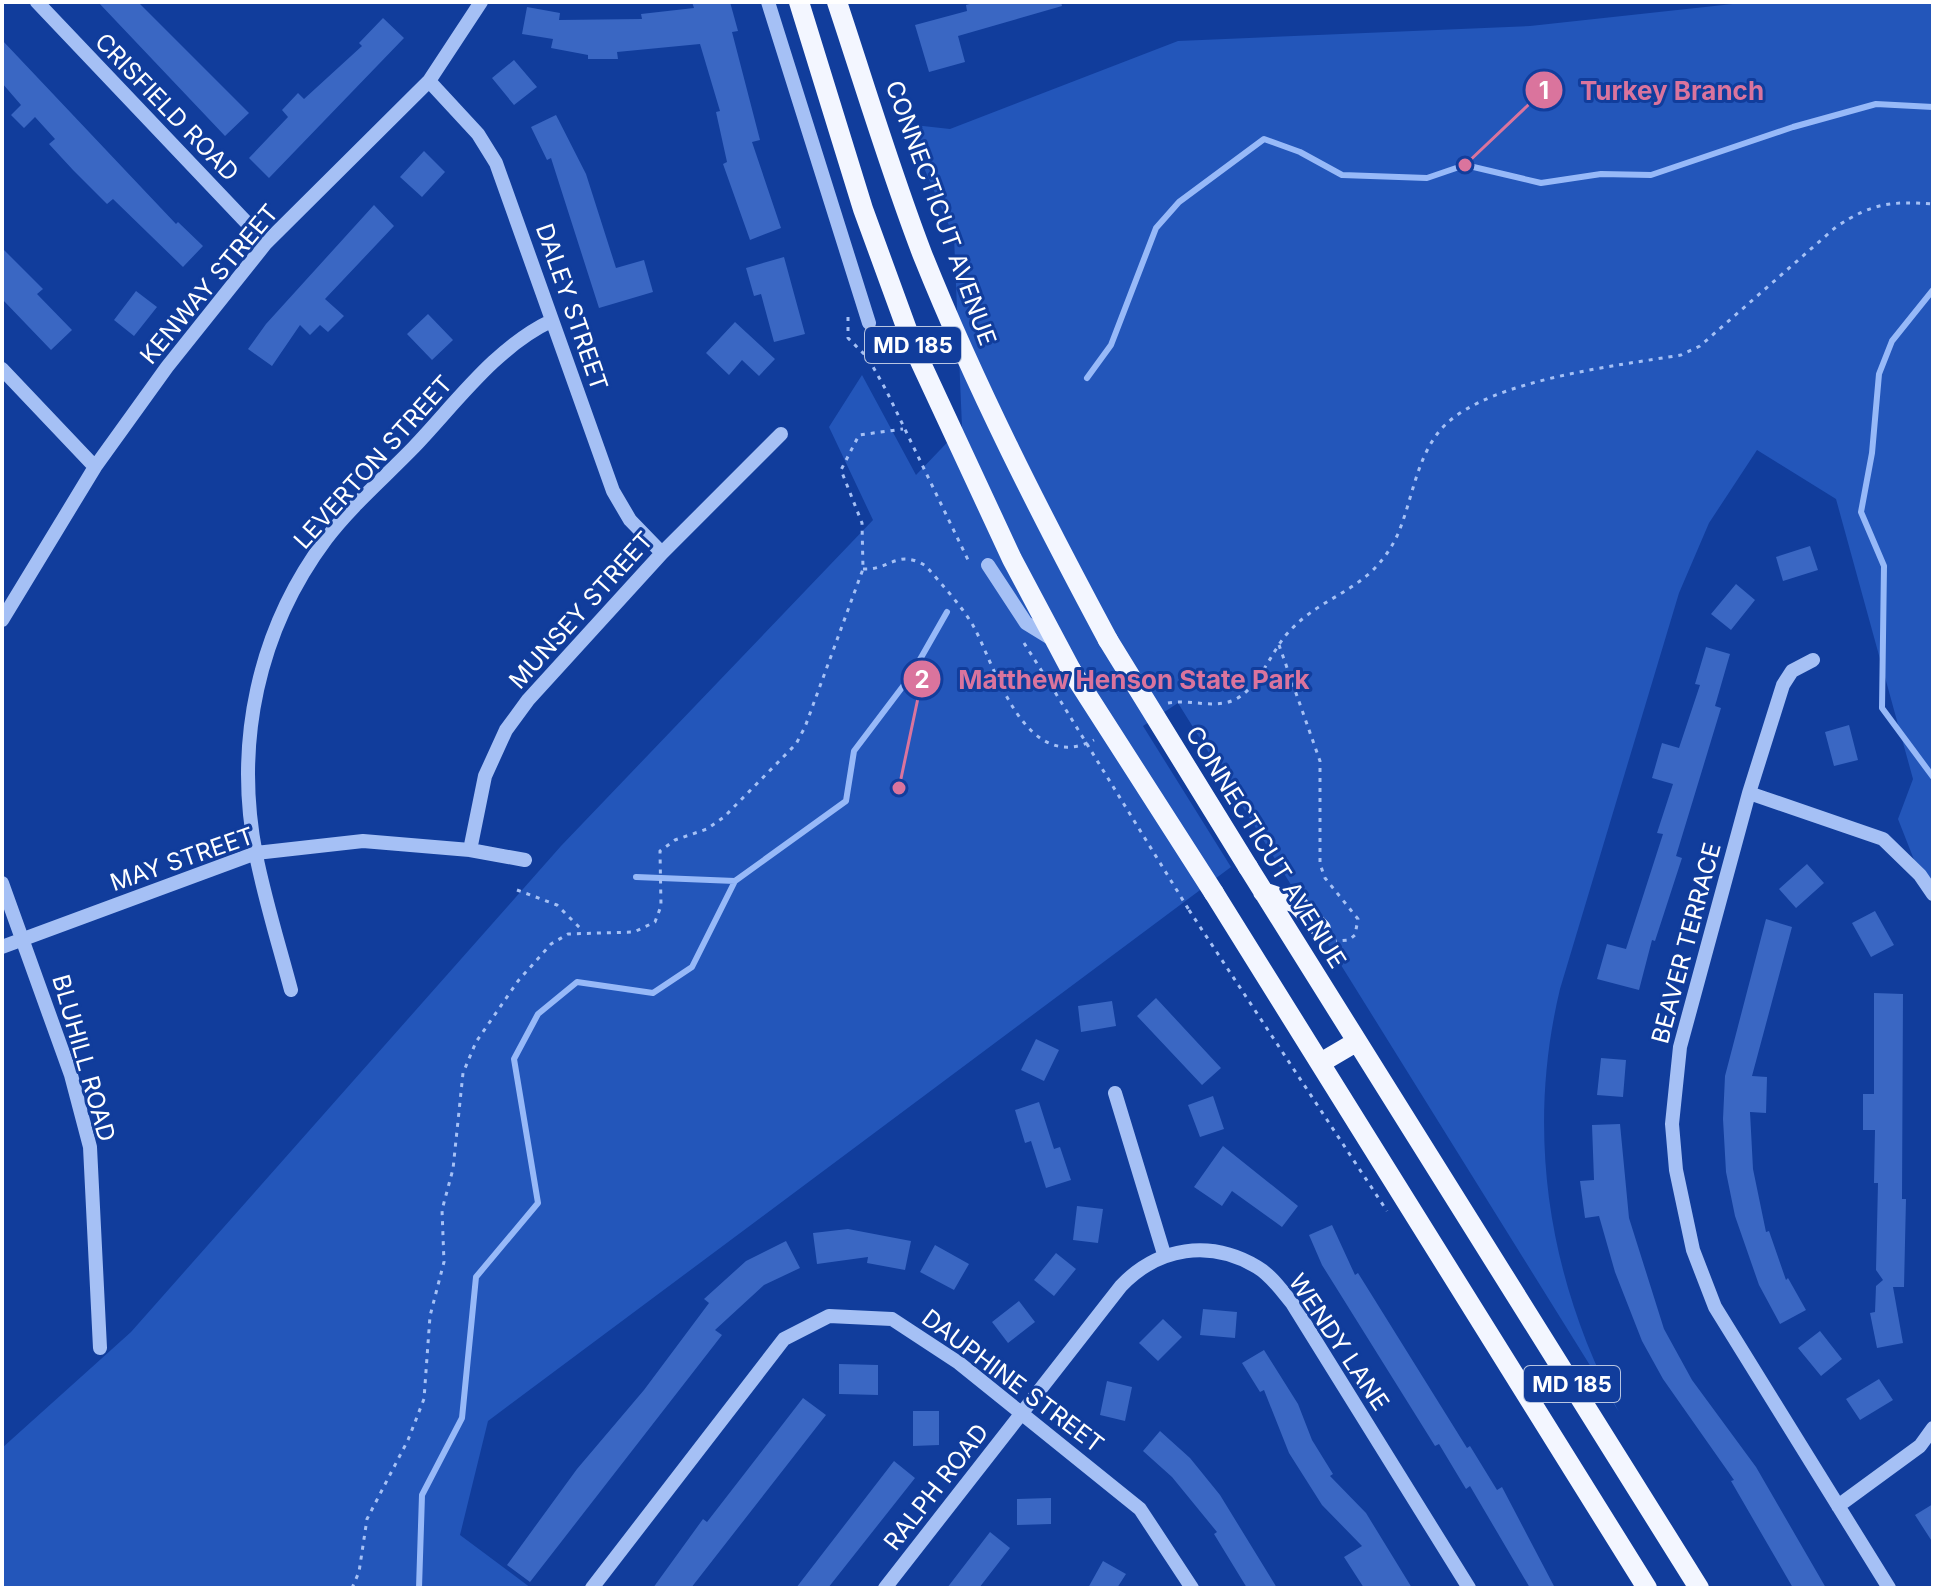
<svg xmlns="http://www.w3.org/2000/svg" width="1935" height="1590" viewBox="0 0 1935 1590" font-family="Inter,sans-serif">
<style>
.green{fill:#2356ba}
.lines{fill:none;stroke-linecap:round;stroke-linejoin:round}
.stream{stroke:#97b9f8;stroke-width:6}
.building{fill:#3a67c3}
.path{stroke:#a5c0f5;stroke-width:3;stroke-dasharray:4 6;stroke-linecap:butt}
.minor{stroke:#a5c0f5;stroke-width:14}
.major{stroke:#f3f6ff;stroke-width:20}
.path-bridge{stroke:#a5c0f5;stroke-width:3;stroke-dasharray:4 6;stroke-linecap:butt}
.major-bridge{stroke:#f3f6ff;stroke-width:20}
.labels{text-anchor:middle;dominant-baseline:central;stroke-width:6;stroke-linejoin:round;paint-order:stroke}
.shield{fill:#113d9c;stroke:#b8c5e1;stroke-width:2}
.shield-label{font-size:22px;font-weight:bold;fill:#fff}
.street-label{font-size:24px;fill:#fff;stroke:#113d9c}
.leader{fill:none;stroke:#da749d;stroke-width:3}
.callout-dot{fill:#da749d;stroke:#113d9c;stroke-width:3}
.mark-label{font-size:24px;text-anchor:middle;font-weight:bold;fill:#fff}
.callout-label{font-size:26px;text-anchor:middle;font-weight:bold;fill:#da749d;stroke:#113d9c;stroke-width:6;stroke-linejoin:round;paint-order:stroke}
</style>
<rect width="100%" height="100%" fill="#113d9c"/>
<path class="green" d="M 1751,2 L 1933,2 L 1933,894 L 1920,875 L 1898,819 L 1913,779 L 1836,499 L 1757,450 L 1709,523 L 1679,593 L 1560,989 C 1525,1135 1549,1281 1619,1412 L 1178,703 L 1143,726 L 1231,867 L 488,1421 L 460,1535 L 531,1588 L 2,1588 L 2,1448 L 131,1332 L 561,846 L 873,520 L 829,427 L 862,375 L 916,475 L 962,427 L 954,237 L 905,124 L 950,129 L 1178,41 L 1530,26 Z"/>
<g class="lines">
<path class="stream" d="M 1933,290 L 1892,341 L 1879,374 L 1872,453 L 1861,512 L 1884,566 L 1882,708 L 1933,777
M 1087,378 L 1111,345 L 1156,228 L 1179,202 L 1264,139 L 1300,152 L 1342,175 L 1427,178 L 1465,165 L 1541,183 L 1601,174 L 1651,175 L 1793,127 L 1876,104 L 1933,107
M 636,877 L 735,881
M 419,1588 L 422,1495 L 462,1418 L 476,1277 L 538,1203 L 514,1059 L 538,1014 L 577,982 L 653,993 L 692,967 L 735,881 L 846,801 L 854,751 L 910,677 L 947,612"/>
</g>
<path class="building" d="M 98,2 L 138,2 L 249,113 L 225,136 Z
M 692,2 L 730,2 L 738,31 L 732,32 L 760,140 L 752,142 L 781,228 L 750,240 L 723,164 L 727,162 L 716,112 L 720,111 L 700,44 L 617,52 L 618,59 L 588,59 L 588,55 L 551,48 L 553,39 L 522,34 L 527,7 L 560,13 L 559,20 L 642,19 L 641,14 L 694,8 Z
M 977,2 L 1061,2 L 1062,6 L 958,36 L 965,62 L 929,72 L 915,25 L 967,11 L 966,5 Z
M 383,18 L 404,38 L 269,178 L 249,158 L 288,117 L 282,110 L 298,93 L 304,99 L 362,46 L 359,43 Z
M 2,40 L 176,224 L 178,222 L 203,246 L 183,267 L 113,199 L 107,204 L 73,170 L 49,144 L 55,139 L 35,117 L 24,128 L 11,115 L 21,105 L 2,83 Z
M 514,60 L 537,87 L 514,105 L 492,78 Z
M 556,115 L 586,174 L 616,268 L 644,260 L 653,292 L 599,308 L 551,158 L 547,160 L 531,127 Z
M 424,151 L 445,172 L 422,197 L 400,177 Z
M 374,205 L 394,226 L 325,299 L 344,316 L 328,332 L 320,325 L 310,335 L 300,325 L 272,366 L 248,349 L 266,324 Z
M 2,248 L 43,289 L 37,294 L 72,330 L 51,350 L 2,299 Z
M 784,257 L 805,334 L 774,342 L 761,294 L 754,296 L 746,268 Z
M 136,291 L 157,307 L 134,336 L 114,320 Z
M 428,314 L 453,340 L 432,360 L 407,334 Z
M 735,322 L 775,359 L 759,376 L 742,360 L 729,375 L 706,353 Z
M 1810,546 L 1818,570 L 1783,581 L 1776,557 Z
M 1736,584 L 1755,600 L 1731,630 L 1711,614 Z
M 1706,647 L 1730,654 L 1715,706 L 1721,708 L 1676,856 L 1682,858 L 1655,941 L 1652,940 L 1639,990 L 1597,979 L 1607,944 L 1626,949 L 1663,834 L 1657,833 L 1673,784 L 1652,778 L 1662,743 L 1679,748 L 1700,685 L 1695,684 Z
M 1849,725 L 1858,760 L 1834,766 L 1825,732 Z
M 1807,864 L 1824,883 L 1796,908 L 1779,889 Z
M 1875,911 L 1894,945 L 1871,957 L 1852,923 Z
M 1766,919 L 1792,927 L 1752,1076 L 1767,1077 L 1766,1113 L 1750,1112 L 1753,1169 L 1766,1232 L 1769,1231 L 1786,1280 L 1788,1278 L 1806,1310 L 1780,1324 L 1759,1285 L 1735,1216 L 1726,1172 L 1723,1119 L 1725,1076 Z
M 1874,993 L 1903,994 L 1902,1199 L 1906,1199 L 1904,1287 L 1893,1287 L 1903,1343 L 1877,1348 L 1870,1313 L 1875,1312 L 1876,1286 L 1883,1280 L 1876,1270 L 1878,1183 L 1874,1183 L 1875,1130 L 1863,1130 L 1863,1094 L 1874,1094 Z
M 1156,998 L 1221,1068 L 1202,1085 L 1137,1016 Z
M 1112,1001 L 1116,1026 L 1081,1032 L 1078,1006 Z
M 1036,1039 L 1059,1050 L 1044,1081 L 1021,1070 Z
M 1601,1058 L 1626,1060 L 1623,1097 L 1597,1095 Z
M 1213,1096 L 1224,1129 L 1200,1137 L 1188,1105 Z
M 1039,1102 L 1054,1149 L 1060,1147 L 1071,1180 L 1046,1188 L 1031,1141 L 1025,1143 L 1015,1110 Z
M 1620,1124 L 1629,1218 L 1664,1329 L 1692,1380 L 1756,1467 L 1826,1588 L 1793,1588 L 1731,1481 L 1734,1480 L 1663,1379 L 1642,1341 L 1615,1272 L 1599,1216 L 1585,1218 L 1580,1181 L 1594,1180 L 1592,1125 Z
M 1223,1146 L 1298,1206 L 1282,1227 L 1232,1191 L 1222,1206 L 1194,1187 Z
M 1077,1206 L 1103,1209 L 1098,1243 L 1073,1240 Z
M 1332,1225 L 1355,1275 L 1358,1273 L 1467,1448 L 1470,1446 L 1497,1490 L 1502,1487 L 1555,1588 L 1530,1588 L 1470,1486 L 1466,1489 L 1439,1444 L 1435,1446 L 1322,1265 L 1309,1235 Z
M 848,1229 L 911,1241 L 905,1270 L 867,1263 L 868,1257 L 817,1264 L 813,1233 Z
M 786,1241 L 800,1268 L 764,1285 L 715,1330 L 722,1335 L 530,1582 L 507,1565 L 577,1469 L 644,1390 L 709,1303 L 704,1299 L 746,1261 Z
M 935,1245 L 969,1264 L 954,1290 L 920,1272 Z
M 1056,1253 L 1076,1269 L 1054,1296 L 1034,1280 Z
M 1019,1301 L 1035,1322 L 1008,1343 L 992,1322 Z
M 1203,1309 L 1237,1312 L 1235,1338 L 1200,1335 Z
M 1163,1319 L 1182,1337 L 1158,1361 L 1139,1343 Z
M 1820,1331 L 1842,1359 L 1821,1376 L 1798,1348 Z
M 1264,1350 L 1298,1404 L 1312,1440 L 1333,1474 L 1330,1476 L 1366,1513 L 1412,1588 L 1364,1588 L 1344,1557 L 1362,1546 L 1322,1505 L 1289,1453 L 1264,1390 L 1260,1392 L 1242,1363 Z
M 839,1364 L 878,1365 L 878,1395 L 839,1394 Z
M 1879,1379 L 1893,1400 L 1860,1420 L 1846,1399 Z
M 1107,1381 L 1132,1387 L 1125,1421 L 1100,1415 Z
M 803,1398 L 826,1415 L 691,1588 L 653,1588 L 703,1519 L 707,1522 Z
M 913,1411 L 939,1411 L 939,1445 L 913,1446 Z
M 1160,1431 L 1190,1458 L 1220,1495 L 1277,1588 L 1247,1588 L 1214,1534 L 1217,1532 L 1172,1477 L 1143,1451 Z
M 894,1461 L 915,1478 L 828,1588 L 796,1588 Z
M 1051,1498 L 1051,1524 L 1017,1525 L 1017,1499 Z
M 1933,1504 L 1933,1543 L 1915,1515 Z
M 990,1532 L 1010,1548 L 979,1588 L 947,1588 Z
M 1103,1561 L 1126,1574 L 1117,1588 L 1088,1588 Z"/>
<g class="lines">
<path class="path" d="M 848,317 L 848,338 L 868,358 L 886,390 L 970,564
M 863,569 C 889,571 897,548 926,566 C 942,585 963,607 975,629 C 997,672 1026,775 1094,740
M 1024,643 L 1050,684
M 1279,645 L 1320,761 L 1320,864 L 1325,878 L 1358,919 L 1355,935 L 1349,940 L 1336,941
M 1168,703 C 1190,699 1214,709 1234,700 C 1258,689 1270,654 1286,635 C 1323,592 1369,594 1397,536 C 1413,500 1416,454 1445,425 C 1493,379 1616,366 1681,355 L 1700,346 L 1836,227 C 1872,203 1891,201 1933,204
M 517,890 L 557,905 L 583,931
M 1189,910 L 1387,1211
M 352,1588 L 359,1572 L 367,1519 L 408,1440 L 424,1399 L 430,1316 L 444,1262 L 442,1210 L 453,1169 L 463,1073 L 476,1042 L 518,981 L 551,944 L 568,934 L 634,932 L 655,922 L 661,906 L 660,851 L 675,840 L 707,829 L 724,817 L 796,744 L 805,727 L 863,569 L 862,523 L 841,470 L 859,435 L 903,429"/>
<path class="minor" d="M 37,2 L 266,243
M 768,2 L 869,323
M 429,81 L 478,134 L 496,163 L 613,491 L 630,520 L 662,553
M 2,369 L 95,467
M 988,565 L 1026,623 L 1052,639
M 2,620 L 95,467 L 167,367 L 266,243 L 429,81 L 481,2
M 1813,660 L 1792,671 L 1783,685 L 1749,793 L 1680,1047 L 1672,1124 L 1676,1170 L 1693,1250 L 1715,1307 L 1889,1588
M 1749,793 L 1883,839 L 1920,875 L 1933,894
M 470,850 L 485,776 L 506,730 L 528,700 L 662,553 L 781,434
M 2,883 L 71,1075 L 90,1147 L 100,1348
M 2,947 L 256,853 L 363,841 L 470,850 L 525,860
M 291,990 C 279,945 265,900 256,855 C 234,743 258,630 326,539 C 351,506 385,477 414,447 C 455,404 496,347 551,321
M 1115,1093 L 1164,1254
M 1838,1506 L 1920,1446 L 1933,1428
M 592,1588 L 784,1339 L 829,1316 L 892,1319 L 959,1363 L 1140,1509 L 1192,1588
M 885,1588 L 1121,1286 C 1158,1247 1210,1239 1257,1267 C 1271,1275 1282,1291 1292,1303 L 1469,1588"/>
<path class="major" d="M 799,2 L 863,209 L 913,346 L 1012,559 L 1071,670
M 837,2 C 865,86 891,173 923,256 C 976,388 1041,515 1108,640
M 1248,867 L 1699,1588
M 1263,892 L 1296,903 L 1321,929
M 1214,893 L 1647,1588
M 1322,1062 L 1356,1042"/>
<path class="path-bridge" d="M 1050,684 L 1189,910"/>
<path class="major-bridge" d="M 1108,640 L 1248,867
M 1071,670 L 1214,893"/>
</g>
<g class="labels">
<g class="shield">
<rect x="865" y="327" width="96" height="36" rx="6"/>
<rect x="1524" y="1366" width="96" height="36" rx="6"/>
</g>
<g class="shield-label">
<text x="913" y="345">MD 185</text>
<text x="1572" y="1384">MD 185</text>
</g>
<g class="street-label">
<text transform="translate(167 107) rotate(46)">CRISFIELD ROAD</text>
<text transform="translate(941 213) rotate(70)">CONNECTICUT AVENUE</text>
<text transform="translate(209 284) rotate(-50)">KENWAY STREET</text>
<text transform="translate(572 307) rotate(71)">DALEY STREET</text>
<text transform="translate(373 462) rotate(-48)">LEVERTON STREET</text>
<text transform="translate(581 610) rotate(-48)">MUNSEY STREET</text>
<text transform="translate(1266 847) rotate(58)">CONNECTICUT AVENUE</text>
<text transform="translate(182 859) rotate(-19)">MAY STREET</text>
<text transform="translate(1686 943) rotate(-75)">BEAVER TERRACE</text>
<text transform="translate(84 1058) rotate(74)">BLUHILL ROAD</text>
<text transform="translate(1339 1342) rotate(56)">WENDY LANE</text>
<text transform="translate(1013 1381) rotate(37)">DAUPHINE STREET</text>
<text transform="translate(936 1487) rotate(-52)">RALPH ROAD</text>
</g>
</g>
<path class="leader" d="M1465 165L1544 90M899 788L922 679"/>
<g class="callout-dot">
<circle cx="1465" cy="165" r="8"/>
<circle cx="899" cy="788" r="8"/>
<circle cx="1544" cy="90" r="20"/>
<circle cx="922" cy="679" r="20"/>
</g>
<g class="mark-label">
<text x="1544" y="99">1</text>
<text x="922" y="688">2</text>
</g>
<g class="callout-label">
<text x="1672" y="100">Turkey Branch</text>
<text x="1134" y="689">Matthew Henson State Park</text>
</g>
<rect width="1935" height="1590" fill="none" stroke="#ffffff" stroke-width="8"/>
</svg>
